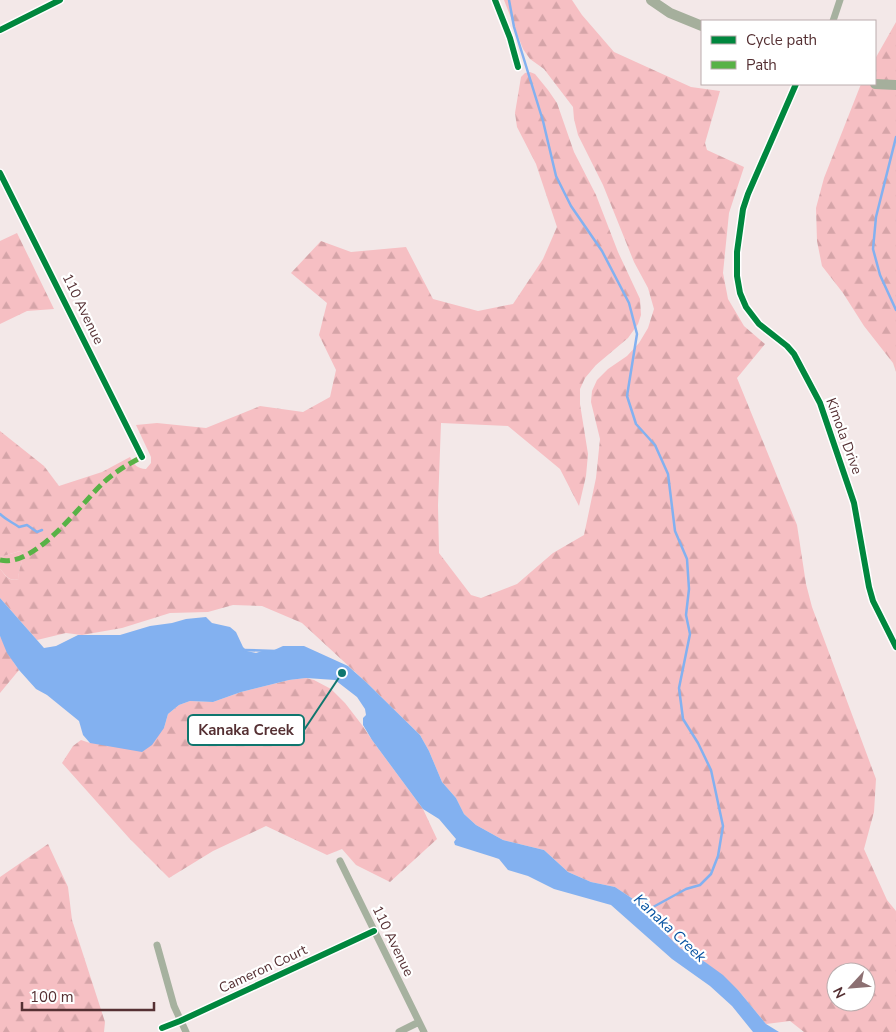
<svg xmlns="http://www.w3.org/2000/svg" width="896" height="1032" viewBox="0 0 896 1032" font-family="'Nunito Sans',sans-serif">
<style>
.grass{fill:#f6bfc3}
.forest{fill:url(#forest-firs);fill-rule:evenodd}
.water{fill:#83b1f0}
.lines{fill:none;stroke-linecap:round;stroke-linejoin:round}
.stream{stroke:#83b1f0;stroke-width:2.5}
.street{stroke:#a6b19f;stroke-width:7}
.secondary{stroke:#a5af9c;stroke-width:10}
.quiet{stroke:#58b246;stroke-width:5;stroke-dasharray:10 5;stroke-linecap:butt}
.cycleway-casing{stroke:#fff;stroke-width:9}
.cycleway{stroke:#00873e;stroke-width:6}
.labels{text-anchor:middle;dominant-baseline:central;stroke-width:4.5;stroke-linejoin:round;paint-order:stroke}
.street-label{font-size:14px;fill:#553033;stroke:#fff}
.water-label{font-size:15px;font-style:italic;fill:#0350a0;stroke:#fff}
.leader{fill:none;stroke:#0f766e;stroke-width:2}
.callout-dot{fill:#0f766e;stroke:#fff;stroke-width:2}
.callout{fill:#fff;stroke:#0f766e;stroke-width:2}
.callout-label{font-size:15px;text-anchor:middle;font-weight:bold;fill:#553033}
</style>
<defs>
<pattern id="forest-firs" width="22" height="20" patternUnits="userSpaceOnUse" patternTransform="scale(1.25)"><rect width="22" height="20" fill="#f6bfc3"/><path d="M5 1l3.5 6h-7zM16 11l3.5 6h-7z" fill="#d5a4a8"/></pattern>
</defs>
<rect width="100%" height="100%" fill="#f3e8e8"/>
<path class="grass" d="M 20,551 L 23,554 C 23,564 18,566 19,579 C 10,582 6,576 0,569 L 0,557 Z"/>
<path class="forest" d="M 504,0 L 572,0 L 582,15 L 614,52 L 691,87 L 720,91 L 705,143 L 707,150 L 744,167 L 729,213 L 723,273 L 728,299 L 744,326 L 765,344 L 737,378 L 797,525 L 806,584 L 812,607 L 876,779 L 874,812 L 864,849 L 887,900 L 896,911 L 896,1032 L 804,1032 L 790,1021 L 766,1024 L 738,990 L 705,962 L 680,948 L 657,925 L 645,907 L 615,887 L 591,882 L 568,872 L 544,850 L 503,840 L 476,825 L 464,814 L 456,798 L 442,782 L 429,751 L 420,735 L 367,683 L 302,623 L 262,606 L 233,605 L 208,612 L 170,613 L 122,628 L 82,635 L 66,633 L 37,640 L 0,598 L 0,569 C 6,576 9,582 19,579 C 18,567 23,563 23,554 L 20,551 L 0,557 L 0,431 L 44,466 L 59,486 L 102,472 L 130,457 C 134,464 137,469 146,469 L 151,463 L 151,457 L 136,425 L 157,423 L 206,428 L 260,406 L 303,412 L 330,397 L 336,370 L 319,335 L 327,303 L 291,273 L 321,241 L 351,252 L 406,247 L 433,299 L 478,311 L 513,304 L 543,259 L 557,227 L 536,164 L 517,127 L 515,113 L 521,77 L 525,73 L 530,72 L 535,74 L 548,90 L 557,103 L 574,152 L 596,195 L 618,252 L 640,299 L 641,315 L 638,324 L 628,338 L 596,365 L 585,378 L 580,389 L 580,404 L 588,454 L 586,476 L 579,506 L 560,469 L 508,426 L 441,423 L 438,505 L 439,553 L 471,595 L 481,598 L 517,584 L 553,553 L 584,535 L 596,478 L 600,439 L 591,402 L 592,391 L 597,380 L 608,369 L 627,356 L 639,343 L 648,328 L 654,309 L 648,288 L 634,262 L 603,185 L 578,135 L 574,119 L 573,107 L 544,69 L 530,59 L 523,49 ZM 836,972 L 866,972 L 866,1002 L 836,1002 Z
M 896,22 L 896,372 L 893,363 L 864,326 L 843,293 L 822,266 L 817,241 L 816,208 L 824,178 L 861,84 L 875,84 L 875,59 Z
M 17,233 L 54,309 L 27,311 L 0,324 L 0,241 Z
M 0,636 L 14,663 L 19,670 L 0,693 Z
M 306,678 L 314,680 L 331,689 L 345,703 L 362,725 L 372,740 L 423,809 L 437,839 L 390,882 L 356,865 L 342,849 L 327,855 L 266,826 L 213,851 L 169,878 L 129,838 L 62,763 L 73,746 L 81,740 L 90,743 L 164,728 L 168,714 L 179,705 L 190,701 L 213,702 L 241,692 L 289,680 Z
M 48,844 L 68,887 L 72,920 L 105,1022 L 104,1032 L 0,1032 L 0,877 Z"/>
<path class="water" d="M 0,598 L 44,648 L 56,646 L 78,635 L 120,635 L 150,626 L 172,623 L 186,619 L 206,617 L 212,623 L 230,627 L 236,632 L 243,647 L 247,651 L 256,653 L 262,651 L 272,651 L 283,646 L 304,646 L 348,666 L 367,683 L 420,735 L 429,751 L 442,782 L 456,798 L 464,814 L 476,825 L 503,840 L 544,850 L 568,872 L 591,882 L 615,887 L 645,907 L 657,925 L 680,948 L 705,962 L 723,975 L 738,990 L 766,1024 L 779,1032 L 753,1032 L 732,1006 L 710,986 L 672,959 L 611,905 L 554,889 L 528,876 L 508,870 L 499,859 L 493,857 L 455,845 L 454,842 L 456,839 L 439,819 L 423,809 L 372,740 L 363,725 L 363,718 L 366,715 L 365,709 L 357,697 L 335,680 L 306,678 L 289,680 L 241,692 L 213,702 L 190,701 L 179,705 L 168,714 L 164,728 L 152,745 L 142,752 L 90,743 L 83,735 L 79,721 L 47,695 L 36,689 L 19,670 L 7,653 L 0,636 Z"/>
<g class="lines">
<path class="stream" d="M 509,0 L 514,27 L 543,121 L 556,176 L 571,206 L 602,251 L 629,303 L 637,334 L 627,396 L 636,424 L 655,445 L 668,474 L 675,531 L 687,559 L 689,589 L 686,615 L 690,634 L 679,688 L 683,719 L 698,743 L 711,770 L 723,826 L 718,856 L 711,874 L 700,885 L 686,889 L 644,912
M 896,137 L 876,217 L 873,249 L 880,275 L 896,310
M 0,514 C 6,520 12,522 19,527 L 27,525 L 37,532 L 42,530
M 244,650 L 276,651"/>
<path class="street" d="M 495,0 L 510,38 L 518,67
M 833,21 L 840,0
M 0,30 L 60,0
M 796,84 L 748,194 L 743,209 L 737,252 L 737,276 L 740,293 L 746,307 L 759,324 L 787,346 L 794,354 L 820,403 L 854,503 L 869,587 L 873,601 L 896,647
M 0,173 L 142,457
M 340,861 L 424,1032
M 157,945 L 174,1006 L 186,1032
M 162,1028 L 180,1021 L 374,931
M 399,1032 L 419,1022"/>
<path class="secondary" d="M 651,0 L 670,13 L 702,26
M 875,84 L 896,85"/>
<path class="quiet" d="M 0,560 C 35,568 80,505 102,484 C 113,473 130,463 142,457"/>
<g class="cycleway-casing">
<path id="cycleway" d="M 495,0 L 510,38 L 518,67
M 0,30 L 60,0
M 796,84 L 748,194 L 743,209 L 737,252 L 737,276 L 740,293 L 746,307 L 759,324 L 787,346 L 794,354 L 820,403 L 854,503 L 869,587 L 873,601 L 896,647
M 0,173 L 142,457
M 162,1028 L 180,1021 L 374,931"/>
</g>
<use href="#cycleway" class="cycleway"/>
</g>
<g class="labels">
<g class="street-label">
<text transform="translate(83 309) rotate(64)">110 Avenue</text>
<text transform="translate(844 436) rotate(70)">Kimola Drive</text>
<text transform="translate(393 941) rotate(64)">110 Avenue</text>
<text transform="translate(263 969) rotate(-25)">Cameron Court</text>
</g>
<g class="water-label">
<text transform="translate(670 928) rotate(43)">Kanaka Creek</text>
</g>
</g>
<path class="leader" d="M342 673L304 730"/>
<circle class="callout-dot" cx="342" cy="673" r="5"/>
<rect class="callout" x="188" y="715" width="116" height="30" rx="5"/>
<g class="callout-label">
<text x="246" y="735">Kanaka Creek</text>
</g>
<rect x="701" y="20" width="175" height="65" fill="#ffffff" stroke="#bbacad"/>
<rect x="711" y="36" width="25" height="8" fill="#00873e" stroke="#bbacad"/>
<text x="746" y="45" font-size="15" fill="#553033">Cycle path</text>
<rect x="711" y="61" width="25" height="8" fill="#58b246" stroke="#bbacad"/>
<text x="746" y="70" font-size="15" fill="#553033">Path</text>
<g transform="translate(851 987) rotate(244)"><circle r="24" fill="#ffffff" stroke="#bbacad"/>
<path d="M0-4L9 19L0 12L-9 19Z" fill="#8c7072"/>
<text y="-8" font-size="14" font-weight="bold" text-anchor="middle" fill="#553033">N</text>
</g>
<path d="M22 1002v8h132v-8" fill="none" stroke="#553033" stroke-width="2.5"/>
<text x="30" y="1002" font-size="15" fill="#553033" stroke="#ffffff" stroke-width="4" paint-order="stroke">100 m</text>
</svg>
